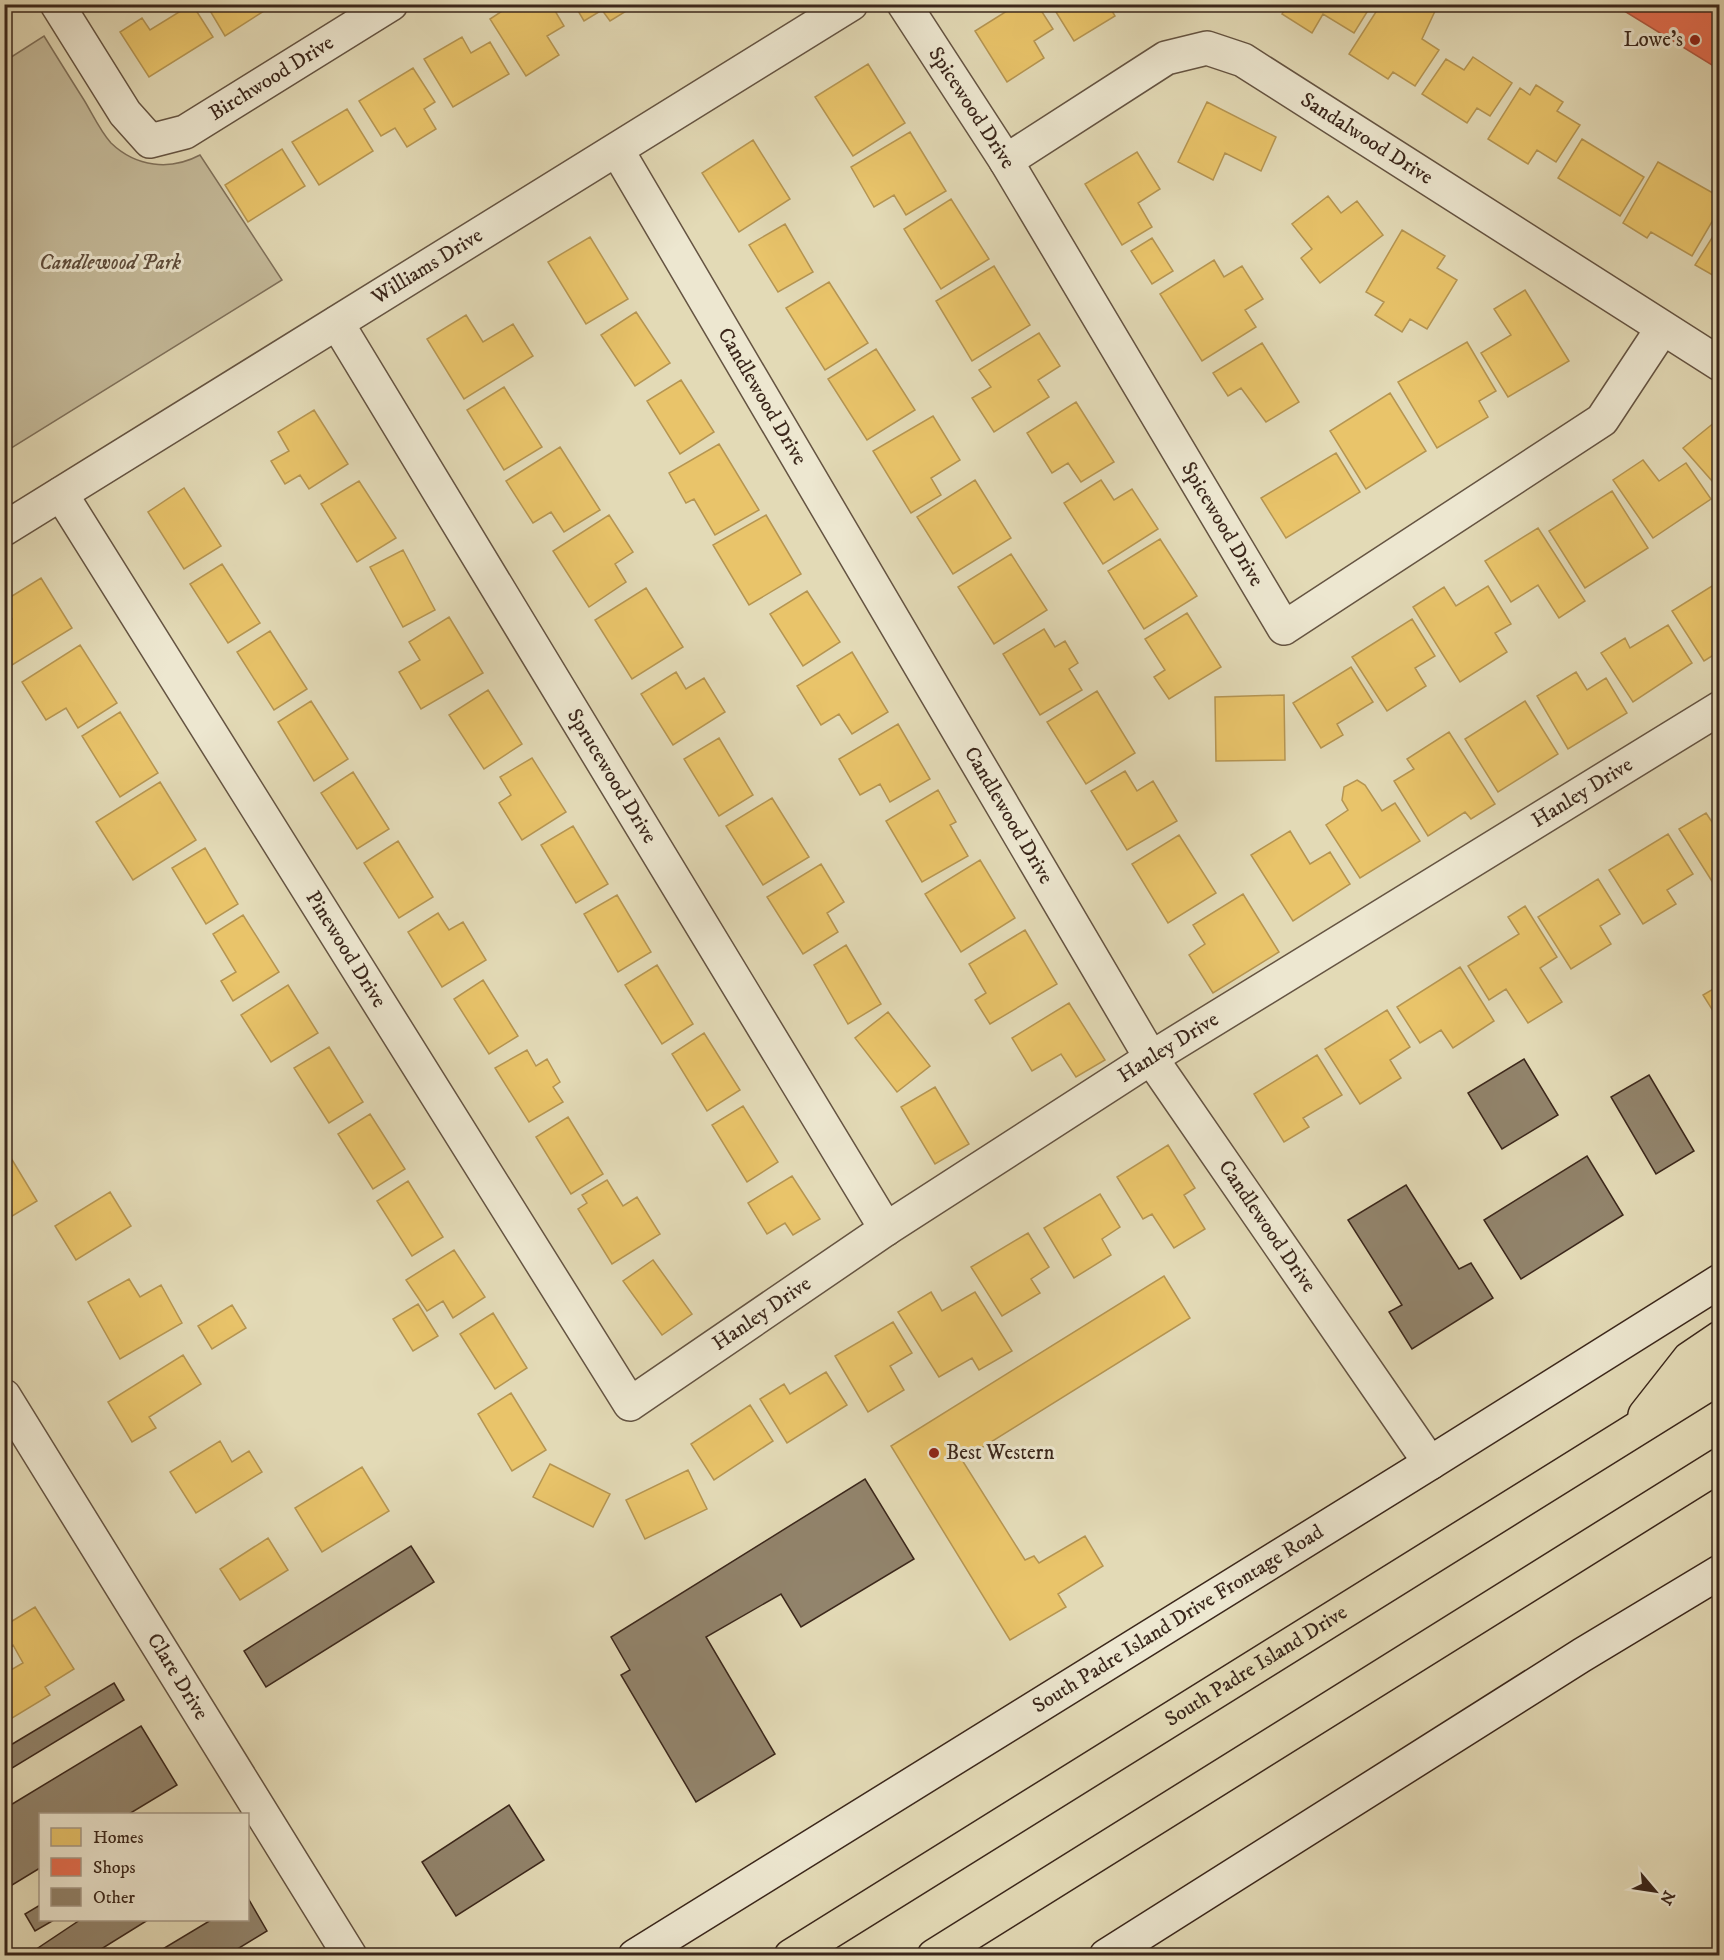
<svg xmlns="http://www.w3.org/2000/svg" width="1724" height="1960" viewBox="0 0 1724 1960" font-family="'IM FELL DW Pica',serif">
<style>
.green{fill:#c6bc9c;stroke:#80725c;stroke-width:1.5}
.homes{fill:#e9c46a;stroke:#b59552;stroke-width:1.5}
.shops{fill:#e76f51;stroke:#b35941;stroke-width:1.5}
.building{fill:#92846c;stroke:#3b271b;stroke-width:1.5}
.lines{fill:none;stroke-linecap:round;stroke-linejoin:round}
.minor-casing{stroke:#655442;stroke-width:36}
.tertiary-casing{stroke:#655442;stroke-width:36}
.secondary-casing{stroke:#3b271b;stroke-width:36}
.motorway-casing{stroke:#3b271b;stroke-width:36}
.minor{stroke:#ede7d0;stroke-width:33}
.tertiary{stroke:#ede7d0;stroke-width:33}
.secondary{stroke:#ede7d0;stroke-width:33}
.motorway{stroke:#e3dab6;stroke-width:33}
.poi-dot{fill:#8f2418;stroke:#ede7d0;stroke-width:2}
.labels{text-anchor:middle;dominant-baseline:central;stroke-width:6;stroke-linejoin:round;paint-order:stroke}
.poi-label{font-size:21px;fill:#3b271b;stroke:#ede7d0;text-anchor:end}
.street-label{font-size:21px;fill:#3b271b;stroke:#ede7d0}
.park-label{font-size:21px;font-style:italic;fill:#5e4c3b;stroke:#ede7d0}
</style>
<rect width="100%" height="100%" fill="#e3dab6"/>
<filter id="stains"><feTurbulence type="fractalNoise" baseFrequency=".00333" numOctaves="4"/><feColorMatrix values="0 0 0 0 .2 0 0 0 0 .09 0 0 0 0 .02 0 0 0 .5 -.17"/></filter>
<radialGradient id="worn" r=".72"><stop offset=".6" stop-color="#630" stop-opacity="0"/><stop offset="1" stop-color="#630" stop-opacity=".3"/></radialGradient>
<path class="green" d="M 44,36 C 57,57 70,78 84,100 C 92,113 100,131 111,143 C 136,167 170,171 200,155 L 282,280 L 5,452 L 5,61 Z"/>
<path class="homes" d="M 192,4 L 213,37 L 149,77 L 120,32 L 142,18 L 150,30 Z
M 206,4 L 275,4 L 225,36 Z
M 513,4 L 551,4 L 564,26 L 547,36 L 559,55 L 526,76 L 490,19 Z
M 574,4 L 632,4 L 633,7 L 610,21 L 602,10 L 584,21 Z
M 1018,4 L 1037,4 L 1053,29 L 1034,41 L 1044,58 L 1007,82 L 975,31 Z
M 1051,4 L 1108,4 L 1115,16 L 1074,41 Z
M 1288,4 L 1372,4 L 1354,33 L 1323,14 L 1312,33 L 1282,14 Z
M 1381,4 L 1430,4 L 1436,9 L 1422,39 L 1439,50 L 1415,86 L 1393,72 L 1388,79 L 1349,54 Z
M 462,37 L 471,53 L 490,42 L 509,74 L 453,107 L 424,59 Z
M 1473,57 L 1512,83 L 1490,116 L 1477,108 L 1467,123 L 1422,94 L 1446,59 L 1464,70 Z
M 868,64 L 905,123 L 853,156 L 815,97 Z
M 413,68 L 435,102 L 424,109 L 436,129 L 407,147 L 395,128 L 381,136 L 359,101 Z
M 1536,85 L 1563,102 L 1557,111 L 1580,125 L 1556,162 L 1537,150 L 1528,164 L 1488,139 L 1520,88 L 1530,95 Z
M 1207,102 L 1276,137 L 1261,171 L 1225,153 L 1213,180 L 1178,162 Z
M 347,109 L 373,151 L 319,185 L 292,142 Z
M 910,132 L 946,191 L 906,215 L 894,195 L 874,207 L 851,167 Z
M 1582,139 L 1644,177 L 1620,216 L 1558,178 Z
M 753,140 L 790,199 L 739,232 L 702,173 Z
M 282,149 L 305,186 L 248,222 L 225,185 Z
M 1137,152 L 1160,189 L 1138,203 L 1152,227 L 1122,245 L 1085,184 Z
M 1658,162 L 1720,197 L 1720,208 L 1692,256 L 1651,232 L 1647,238 L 1623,223 Z
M 1328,196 L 1341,213 L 1357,201 L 1383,235 L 1320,283 L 1301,258 L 1312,249 L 1292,224 Z
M 951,199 L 989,259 L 941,289 L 904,229 Z
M 785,224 L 813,272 L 778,292 L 749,245 Z
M 1720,225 L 1720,271 L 1716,277 L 1695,265 Z
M 1402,230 L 1445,256 L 1437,268 L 1457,280 L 1427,329 L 1410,319 L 1402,332 L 1375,315 L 1384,302 L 1366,292 Z
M 590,237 L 628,299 L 586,324 L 548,262 Z
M 1152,238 L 1173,271 L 1152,284 L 1131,251 Z
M 1214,260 L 1224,277 L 1242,266 L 1263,299 L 1245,310 L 1256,327 L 1202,361 L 1160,294 Z
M 994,266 L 1030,325 L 972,361 L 936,301 Z
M 829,282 L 868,343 L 825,370 L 786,308 Z
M 1525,290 L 1569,361 L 1508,397 L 1481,353 L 1511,335 L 1494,309 Z
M 636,312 L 670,363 L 635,386 L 601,335 Z
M 466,315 L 483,342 L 513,324 L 533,356 L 464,399 L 427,339 Z
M 1039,333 L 1060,366 L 1038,380 L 1049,397 L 994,432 L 972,398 L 991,387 L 979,370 Z
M 1467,342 L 1496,391 L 1479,401 L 1488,417 L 1437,448 L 1398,382 Z
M 1262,343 L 1299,402 L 1266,422 L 1241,388 L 1228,396 L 1213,373 Z
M 876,349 L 915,410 L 867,440 L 828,379 Z
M 681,380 L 714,432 L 680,454 L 647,401 Z
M 504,387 L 542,447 L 504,470 L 467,410 Z
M 1390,393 L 1426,451 L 1366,489 L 1330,431 Z
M 1076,402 L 1114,462 L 1081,482 L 1068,463 L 1052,473 L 1027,433 Z
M 314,410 L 348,464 L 309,489 L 300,475 L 285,484 L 271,461 L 289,451 L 278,432 Z
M 933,416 L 960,460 L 931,478 L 941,495 L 911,513 L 873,451 Z
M 1715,422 L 1720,428 L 1720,490 L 1683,448 Z
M 719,444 L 759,510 L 715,535 L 694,499 L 686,503 L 669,473 Z
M 560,447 L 600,510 L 564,532 L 551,512 L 533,523 L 506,481 Z
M 1336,453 L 1360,492 L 1286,538 L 1261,498 Z
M 1643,460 L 1659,481 L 1686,463 L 1711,499 L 1653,538 L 1613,480 Z
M 975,480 L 1011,538 L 953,574 L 917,517 Z
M 1101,480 L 1114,500 L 1132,489 L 1158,529 L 1103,564 L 1064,503 Z
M 359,481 L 396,538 L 357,562 L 321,504 Z
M 184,488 L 221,546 L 184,569 L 148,512 Z
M 1612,491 L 1648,548 L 1585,588 L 1549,531 Z
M 609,515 L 633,552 L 615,564 L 626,582 L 589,607 L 553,551 Z
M 766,515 L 801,574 L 749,605 L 713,545 Z
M 1538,528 L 1585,601 L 1559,618 L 1538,585 L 1511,602 L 1485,561 Z
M 1160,539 L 1197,596 L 1144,629 L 1108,571 Z
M 403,550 L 435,610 L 403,627 L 370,567 Z
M 1011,554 L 1047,610 L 994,644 L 958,587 Z
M 222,564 L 260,623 L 228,643 L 190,584 Z
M 41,578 L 72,628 L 4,670 L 4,624 L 12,619 L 4,607 L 4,601 Z
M 1488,586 L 1511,624 L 1495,633 L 1507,652 L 1460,682 L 1413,607 L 1444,587 L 1456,606 Z
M 1712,586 L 1720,598 L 1720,651 L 1704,661 L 1672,611 Z
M 646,588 L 683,647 L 632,679 L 595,620 Z
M 807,591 L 840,642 L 803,666 L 770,614 Z
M 1187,613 L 1221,667 L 1169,699 L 1154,677 L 1165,670 L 1145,639 Z
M 449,617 L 483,673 L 421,709 L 399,672 L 420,660 L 409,642 Z
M 1412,619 L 1435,656 L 1415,668 L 1426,686 L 1387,711 L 1352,657 Z
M 1668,625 L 1692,663 L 1633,702 L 1601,653 L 1625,638 L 1630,648 Z
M 1044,629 L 1055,647 L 1065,641 L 1078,663 L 1069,669 L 1082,690 L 1040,715 L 1003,654 Z
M 270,631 L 307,689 L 274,710 L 237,652 Z
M 80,645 L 117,703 L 78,728 L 66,708 L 46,720 L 22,682 Z
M 852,652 L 888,712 L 852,734 L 839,714 L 821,725 L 797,686 Z
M 1351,667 L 1373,702 L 1337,724 L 1343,735 L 1321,748 L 1293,703 Z
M 676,672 L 686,689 L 704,678 L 725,712 L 673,745 L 641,694 Z
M 1576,672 L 1587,690 L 1606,678 L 1627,713 L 1568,749 L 1537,696 Z
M 488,690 L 522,744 L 484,769 L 449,715 Z
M 1097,691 L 1135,753 L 1086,784 L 1047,722 Z
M 1284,695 L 1285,760 L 1216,761 L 1215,697 Z
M 311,701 L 348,759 L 314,781 L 278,722 Z
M 1525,701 L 1558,754 L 1498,792 L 1465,739 Z
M 120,712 L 158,773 L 120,797 L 82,736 Z
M 898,724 L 930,779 L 890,802 L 880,784 L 860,795 L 839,759 Z
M 1449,732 L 1495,804 L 1471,819 L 1465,812 L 1428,836 L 1394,781 L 1414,769 L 1407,759 Z
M 719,738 L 753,795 L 719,816 L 684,759 Z
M 532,758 L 566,812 L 522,840 L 499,803 L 511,795 L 500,777 Z
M 1125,771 L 1137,791 L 1153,781 L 1177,821 L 1127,850 L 1091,791 Z
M 353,772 L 389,829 L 357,849 L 321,793 Z
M 1357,780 L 1365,785 L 1382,811 L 1395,803 L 1420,841 L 1360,878 L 1326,825 L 1348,810 L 1342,800 L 1344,787 Z
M 160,782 L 196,840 L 133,880 L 96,822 Z
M 938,790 L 956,822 L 950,825 L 968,856 L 922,882 L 886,821 Z
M 772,798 L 809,857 L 763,885 L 726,826 Z
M 1706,813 L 1712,822 L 1720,817 L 1720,884 L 1715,886 L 1679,829 Z
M 573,826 L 608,884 L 576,903 L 541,845 Z
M 1290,831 L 1310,864 L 1330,852 L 1350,884 L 1293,921 L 1251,855 Z
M 1668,834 L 1693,874 L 1667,890 L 1676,904 L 1643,924 L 1609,870 Z
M 1179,835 L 1216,893 L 1168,923 L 1132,864 Z
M 398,841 L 433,897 L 399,918 L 364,863 Z
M 205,848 L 238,904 L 206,924 L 172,868 Z
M 980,860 L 1015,918 L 961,952 L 925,894 Z
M 821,864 L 844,902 L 827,913 L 838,932 L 803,954 L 767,897 Z
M 1598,879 L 1620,914 L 1600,926 L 1611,944 L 1571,969 L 1538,917 Z
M 1243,894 L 1279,952 L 1213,993 L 1189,955 L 1205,944 L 1193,925 Z
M 617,895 L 651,952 L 618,972 L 584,914 Z
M 1525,906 L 1557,957 L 1540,968 L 1562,1002 L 1528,1023 L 1506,989 L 1489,1000 L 1468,966 L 1519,934 L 1508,917 Z
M 438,913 L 449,930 L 463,922 L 486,960 L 442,987 L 408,932 Z
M 243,915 L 279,972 L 233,1001 L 221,981 L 236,972 L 213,934 Z
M 1025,930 L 1057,984 L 990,1024 L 975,1000 L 986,993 L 969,964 Z
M 846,945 L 881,1004 L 848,1024 L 814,965 Z
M 657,965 L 693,1024 L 662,1044 L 625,985 Z
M 1460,967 L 1494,1021 L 1453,1048 L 1441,1030 L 1420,1043 L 1397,1007 Z
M 483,980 L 518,1036 L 489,1054 L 454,999 Z
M 288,985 L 318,1033 L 271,1062 L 241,1015 Z
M 1720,985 L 1720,1022 L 1703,995 Z
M 1069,1003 L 1105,1060 L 1076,1077 L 1061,1054 L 1032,1071 L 1012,1038 Z
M 1387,1010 L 1410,1047 L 1390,1060 L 1401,1078 L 1360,1104 L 1325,1049 Z
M 888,1012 L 930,1066 L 897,1092 L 855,1038 Z
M 704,1033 L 740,1090 L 707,1111 L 672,1054 Z
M 329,1047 L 363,1102 L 329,1123 L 294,1068 Z
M 527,1050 L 536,1066 L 547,1059 L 560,1082 L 553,1087 L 563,1102 L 529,1122 L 495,1068 Z
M 1317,1055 L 1342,1095 L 1303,1118 L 1309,1127 L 1284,1142 L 1254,1094 Z
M 935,1087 L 969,1144 L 935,1164 L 901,1107 Z
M 743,1106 L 778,1162 L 747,1182 L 712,1125 Z
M 370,1114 L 405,1169 L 373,1189 L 338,1134 Z
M 568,1117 L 603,1174 L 571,1194 L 536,1137 Z
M 1168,1145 L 1195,1188 L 1184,1195 L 1205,1229 L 1174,1248 L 1152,1214 L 1143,1219 L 1117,1177 Z
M 8,1153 L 37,1201 L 4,1221 L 4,1155 Z
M 792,1176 L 820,1219 L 793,1235 L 785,1223 L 767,1234 L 748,1203 Z
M 607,1180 L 623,1206 L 637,1197 L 660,1234 L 612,1264 L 578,1209 L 587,1203 L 582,1195 Z
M 408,1181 L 443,1237 L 412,1256 L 377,1201 Z
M 110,1192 L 131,1226 L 76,1260 L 55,1226 Z
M 1100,1194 L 1120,1227 L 1102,1239 L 1111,1255 L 1074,1278 L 1044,1228 Z
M 1028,1233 L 1049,1267 L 1031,1279 L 1040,1293 L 1002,1316 L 971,1267 Z
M 454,1250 L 485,1297 L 453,1318 L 443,1301 L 427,1311 L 406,1280 Z
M 653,1260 L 692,1314 L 662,1335 L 623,1281 Z
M 1164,1276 L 1190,1318 L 962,1460 L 1025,1560 L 1034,1556 L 1039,1563 L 1085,1536 L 1103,1566 L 1058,1594 L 1066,1607 L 1010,1640 L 891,1446 Z
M 129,1279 L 140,1297 L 161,1285 L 182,1323 L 120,1359 L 88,1302 Z
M 931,1292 L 942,1311 L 975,1292 L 1012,1351 L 979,1370 L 972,1358 L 939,1377 L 898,1312 Z
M 418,1304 L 438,1336 L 413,1351 L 393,1319 Z
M 232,1305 L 246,1328 L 212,1349 L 198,1326 Z
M 493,1313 L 527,1368 L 495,1389 L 460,1334 Z
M 893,1322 L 912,1353 L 890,1366 L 904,1390 L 868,1412 L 835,1356 Z
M 183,1355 L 201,1384 L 149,1417 L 156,1428 L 132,1442 L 108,1402 Z
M 826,1372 L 847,1405 L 787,1443 L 760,1399 L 784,1384 L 790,1394 Z
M 511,1393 L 546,1450 L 512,1471 L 478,1414 Z
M 750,1405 L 773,1441 L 714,1480 L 691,1444 Z
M 220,1441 L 232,1462 L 249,1451 L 262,1472 L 196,1513 L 170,1472 Z
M 550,1464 L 610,1494 L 593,1527 L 533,1497 Z
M 362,1467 L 389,1511 L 322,1552 L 295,1508 Z
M 688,1470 L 707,1509 L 645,1539 L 626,1500 Z
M 268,1538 L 288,1570 L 240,1600 L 220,1569 Z
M 35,1607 L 74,1669 L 45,1687 L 50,1695 L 4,1723 L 4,1674 L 23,1663 L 13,1645 L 4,1650 L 4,1626 Z"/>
<path class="shops" d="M 1624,4 L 1720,4 L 1720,70 L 1621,9 Z"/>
<path class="building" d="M 1524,1059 L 1558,1115 L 1502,1149 L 1468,1093 Z
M 1649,1075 L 1694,1151 L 1656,1174 L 1611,1097 Z
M 1587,1156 L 1623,1215 L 1521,1279 L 1484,1220 Z
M 1406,1185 L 1459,1269 L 1471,1263 L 1493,1298 L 1412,1349 L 1389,1312 L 1402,1305 L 1348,1220 Z
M 865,1479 L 914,1559 L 801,1627 L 781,1594 L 706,1637 L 775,1754 L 696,1802 L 621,1675 L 630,1670 L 611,1637 Z
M 411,1546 L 434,1582 L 266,1687 L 244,1651 Z
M 114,1683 L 124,1700 L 4,1773 L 4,1749 Z
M 141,1726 L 177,1785 L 129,1814 L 40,1814 L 40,1868 L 4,1890 L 4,1809 Z
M 509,1805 L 544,1860 L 456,1916 L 422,1862 Z
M 248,1898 L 267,1931 L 226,1956 L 151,1956 L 211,1920 L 248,1920 Z
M 40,1905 L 40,1920 L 54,1920 L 35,1931 L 25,1914 Z
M 80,1920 L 148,1920 L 90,1956 L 26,1956 Z"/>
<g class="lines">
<g class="minor-casing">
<g id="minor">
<path id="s1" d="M 57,4 L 125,113 L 150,141 L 185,132 L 391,4"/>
<path id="s2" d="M 904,4 L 1006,161 L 1284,628 L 1602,420 L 1662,329"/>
<path id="s3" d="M 617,150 L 1151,1058 L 1430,1463"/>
<path id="s4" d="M 1006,161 L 1166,58 L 1207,48 L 1243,60 L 1720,364"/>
<path id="s5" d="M 337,323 L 886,1229"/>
<path id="s6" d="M 61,494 L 630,1404 L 886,1229 L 1151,1058 L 1720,708"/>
<path id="s7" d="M 4,1396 L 350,1956"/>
</g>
</g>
<g class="tertiary-casing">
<g id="tertiary">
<path id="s8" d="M 4,529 L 851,4"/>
</g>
</g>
<g class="secondary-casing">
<g id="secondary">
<path id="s9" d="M 635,1956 L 1430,1463 L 1720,1281"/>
<path d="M 1106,1956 L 1582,1655 L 1720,1572"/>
</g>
</g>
<g class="motorway-casing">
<g id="motorway">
<path d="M 1645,1415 L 1689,1359 L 1720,1338"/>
<path id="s10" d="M 791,1956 L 1720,1377"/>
<path d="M 934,1956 L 1720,1465"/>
</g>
</g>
<use href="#minor" class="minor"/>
<use href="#tertiary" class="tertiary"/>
<use href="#secondary" class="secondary"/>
<use href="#motorway" class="motorway"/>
</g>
<g class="poi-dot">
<circle cx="1695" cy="40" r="6"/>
<circle cx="934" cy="1453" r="6"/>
</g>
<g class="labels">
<g class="poi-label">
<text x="1683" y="40">Lowe's</text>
<text x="946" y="1453" text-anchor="start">Best Western</text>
</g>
<g class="street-label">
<text stroke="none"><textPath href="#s1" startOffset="304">Birchwood Drive</textPath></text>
<text stroke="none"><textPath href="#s2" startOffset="124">Spicewood Drive</textPath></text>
<text stroke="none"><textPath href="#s4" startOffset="417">Sandalwood Drive</textPath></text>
<text stroke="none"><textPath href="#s8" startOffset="498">Williams Drive</textPath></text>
<text stroke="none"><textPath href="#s3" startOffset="286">Candlewood Drive</textPath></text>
<text stroke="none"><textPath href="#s2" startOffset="610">Spicewood Drive</textPath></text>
<text stroke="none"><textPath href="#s5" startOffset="530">Sprucewood Drive</textPath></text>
<text stroke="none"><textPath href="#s6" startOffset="2205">Hanley Drive</textPath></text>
<text stroke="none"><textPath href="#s3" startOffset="772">Candlewood Drive</textPath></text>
<text stroke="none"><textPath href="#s6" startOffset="537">Pinewood Drive</textPath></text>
<text stroke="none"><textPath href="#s6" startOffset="1719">Hanley Drive</textPath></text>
<text stroke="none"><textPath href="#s3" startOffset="1258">Candlewood Drive</textPath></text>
<text stroke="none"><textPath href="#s6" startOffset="1233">Hanley Drive</textPath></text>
<text stroke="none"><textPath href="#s9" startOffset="639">South Padre Island Drive Frontage Road</textPath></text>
<text stroke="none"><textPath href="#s10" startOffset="548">South Padre Island Drive</textPath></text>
<text stroke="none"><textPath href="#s7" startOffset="330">Clare Drive</textPath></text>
</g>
<g class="park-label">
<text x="110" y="263">Candlewood Park</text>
</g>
</g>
<rect width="1724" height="1960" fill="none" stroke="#e3dab6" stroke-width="24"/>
<rect x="6" y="6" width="1712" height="1948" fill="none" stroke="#3b271b" stroke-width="3"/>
<rect x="12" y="12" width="1700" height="1936" fill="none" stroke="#3b271b" stroke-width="1.5"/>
<rect x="39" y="1813" width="210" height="108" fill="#ede7d0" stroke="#a69a88" stroke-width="1.5"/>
<rect x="51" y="1828" width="30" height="18" fill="#e9c46a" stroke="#a69a88" stroke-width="1.5"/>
<text x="93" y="1843" font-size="18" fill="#3b271b">Homes</text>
<rect x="51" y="1858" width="30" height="18" fill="#e76f51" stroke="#a69a88" stroke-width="1.5"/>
<text x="93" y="1873" font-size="18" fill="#3b271b">Shops</text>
<rect x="51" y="1888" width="30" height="18" fill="#92846c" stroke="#a69a88" stroke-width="1.5"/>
<text x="93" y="1903" font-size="18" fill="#3b271b">Other</text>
<g transform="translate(1655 1891) rotate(119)" stroke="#ede7d0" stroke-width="4.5" paint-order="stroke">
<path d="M0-4.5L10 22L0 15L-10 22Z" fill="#3b271b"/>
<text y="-9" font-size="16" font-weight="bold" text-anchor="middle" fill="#3b271b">N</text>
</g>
<rect width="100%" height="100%" filter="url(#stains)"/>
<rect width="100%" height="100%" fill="url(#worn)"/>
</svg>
